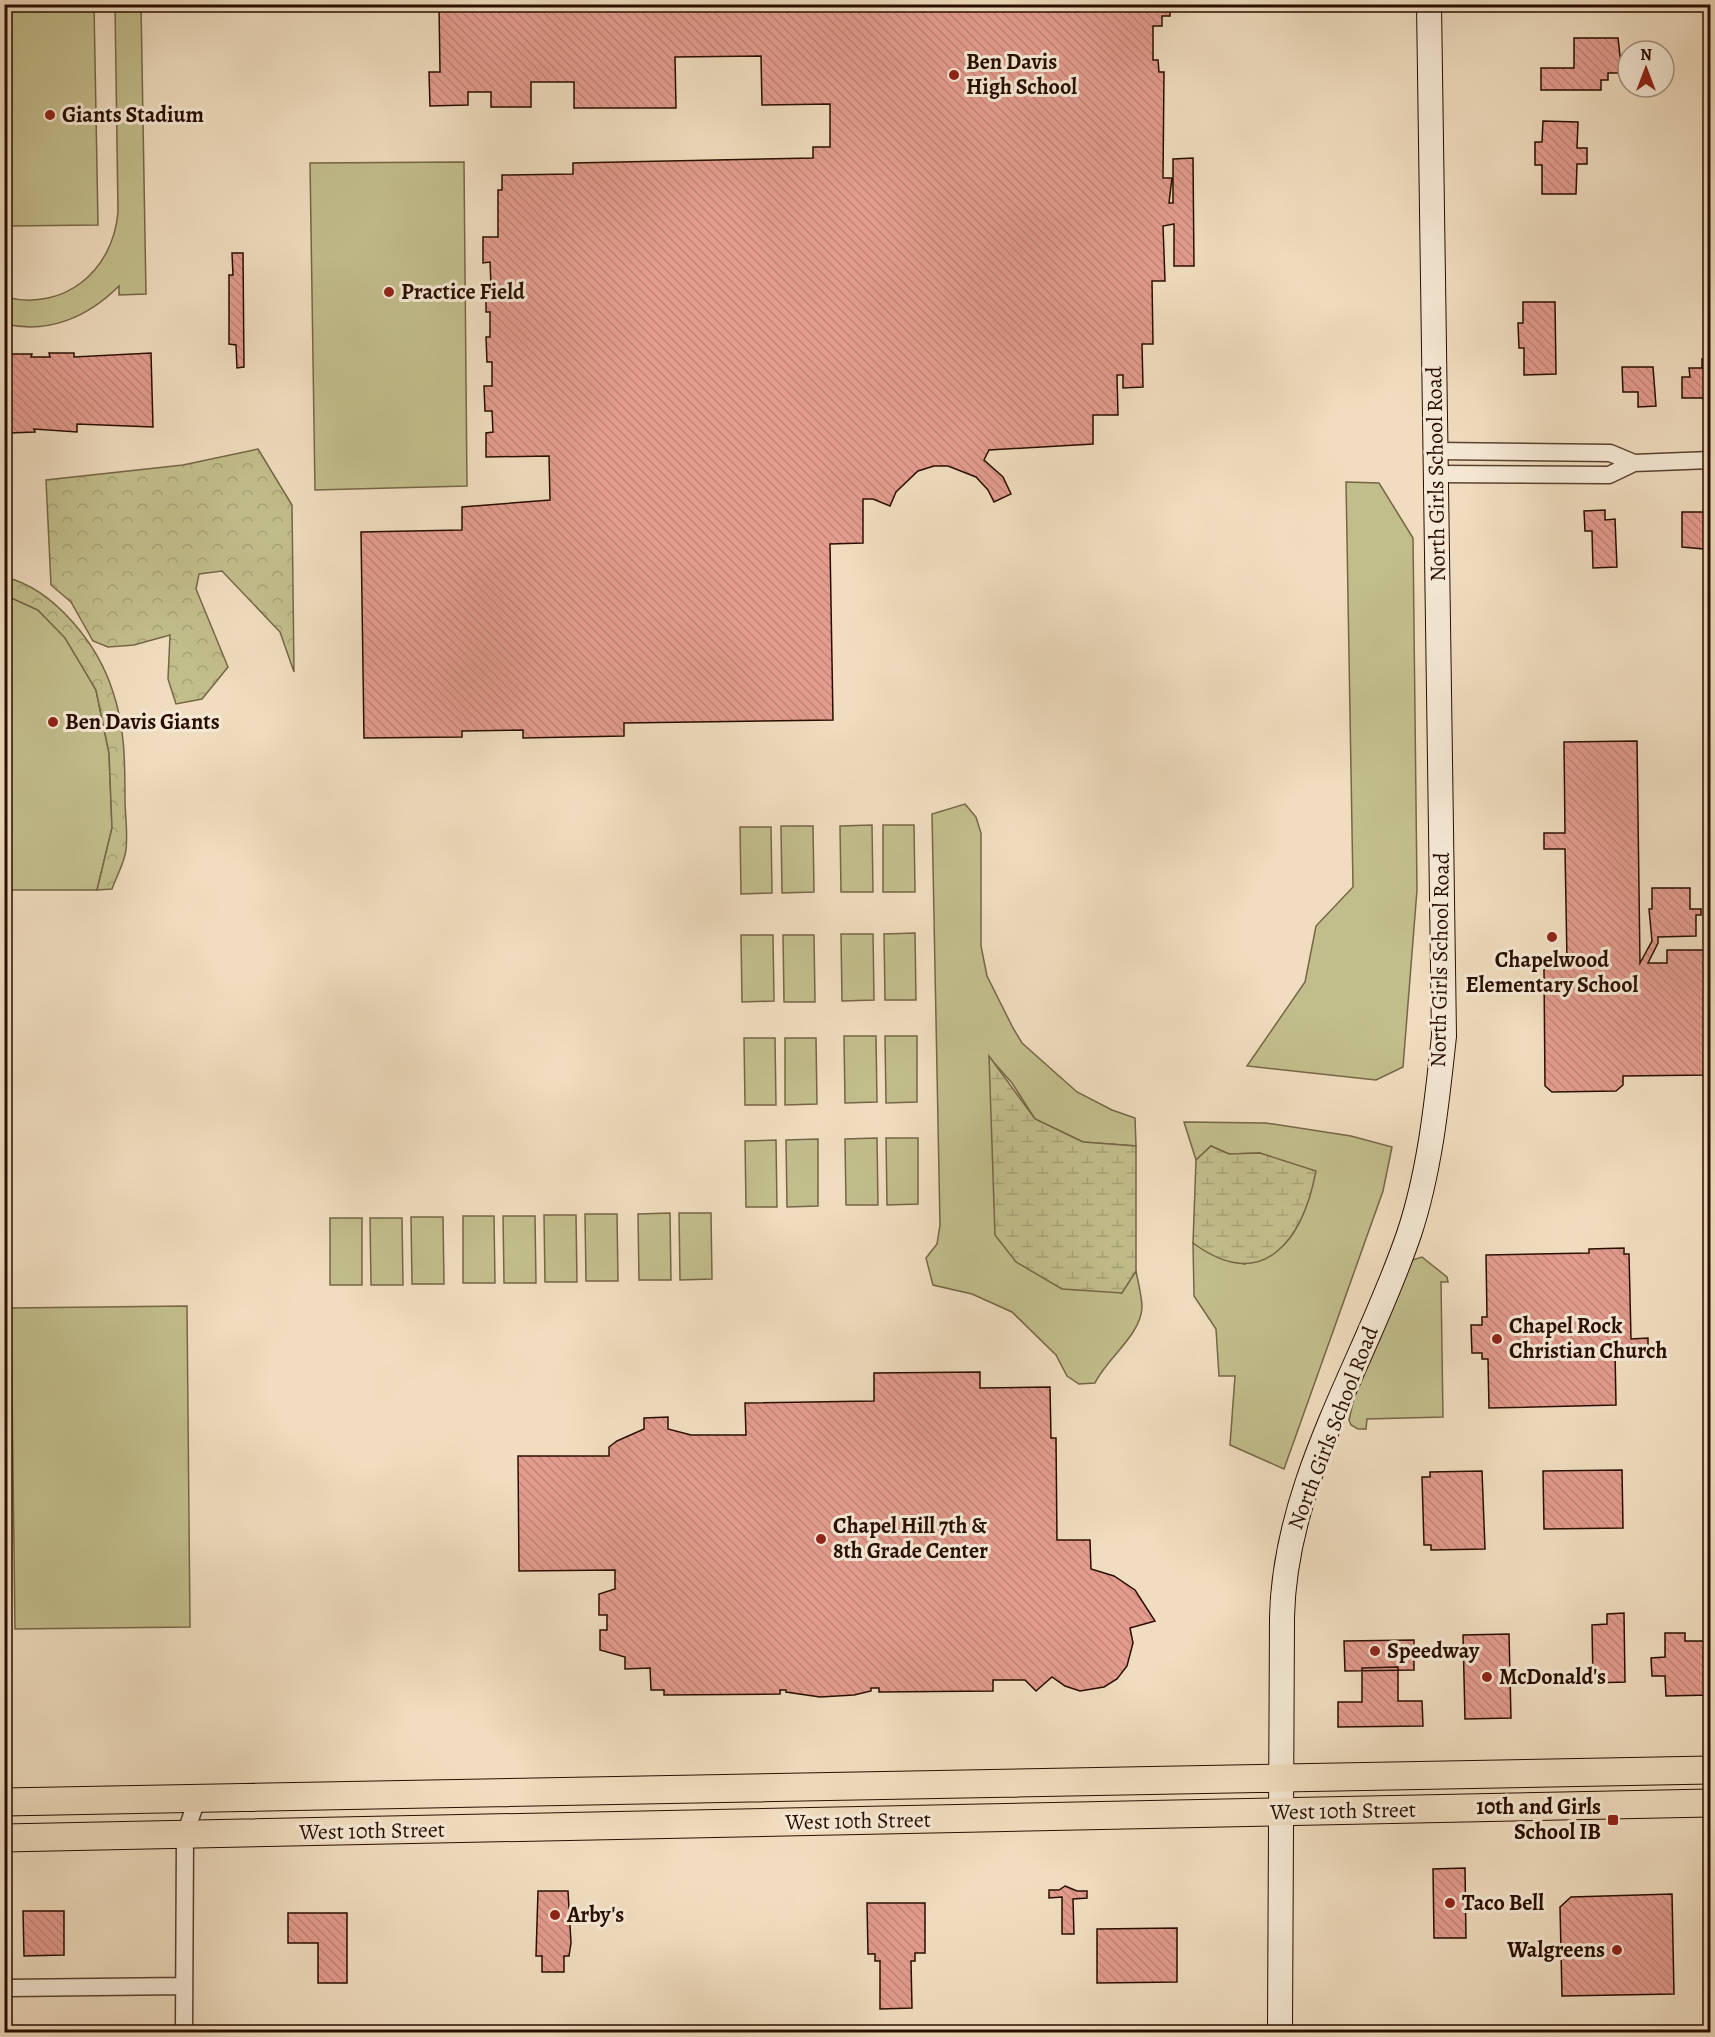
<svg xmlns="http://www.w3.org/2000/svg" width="1715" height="2037" viewBox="0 0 1715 2037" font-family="Alegreya,serif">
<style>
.grass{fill:#c2be8c;stroke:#766646;stroke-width:1.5}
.forest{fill:url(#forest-crowns);stroke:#766646;stroke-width:1.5}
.wetland{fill:url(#wetland-marsh);stroke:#766646;stroke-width:1.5}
.building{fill:url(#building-back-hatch);stroke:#290e00;stroke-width:1.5}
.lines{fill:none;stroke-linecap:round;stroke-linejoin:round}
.minor-casing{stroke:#5b4230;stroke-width:19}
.secondary-casing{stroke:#290e00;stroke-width:26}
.primary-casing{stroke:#290e00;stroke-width:29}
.minor{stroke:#f5e9d5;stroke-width:16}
.secondary{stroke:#f5e9d5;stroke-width:24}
.primary{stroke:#f0ddbf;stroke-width:27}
.poi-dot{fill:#8f2418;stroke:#f5e9d5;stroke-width:2}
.labels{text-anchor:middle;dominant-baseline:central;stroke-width:6;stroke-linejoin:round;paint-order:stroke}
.poi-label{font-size:22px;font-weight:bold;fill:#290e00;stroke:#f5e9d5;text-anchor:start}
.street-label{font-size:22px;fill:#290e00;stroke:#f5e9d5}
</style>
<defs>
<pattern id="forest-crowns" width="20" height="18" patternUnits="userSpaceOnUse" patternTransform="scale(1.5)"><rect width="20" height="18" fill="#c2be8c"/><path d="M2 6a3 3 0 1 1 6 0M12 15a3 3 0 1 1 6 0" fill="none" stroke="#a7a277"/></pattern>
<pattern id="wetland-marsh" width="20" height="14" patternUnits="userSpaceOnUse" patternTransform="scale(1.5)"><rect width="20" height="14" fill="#c2be8c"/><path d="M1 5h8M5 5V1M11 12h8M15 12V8" fill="none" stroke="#a7a277"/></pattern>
<pattern id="building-back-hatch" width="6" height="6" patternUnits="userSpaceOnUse" patternTransform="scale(1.5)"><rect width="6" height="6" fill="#e39c8e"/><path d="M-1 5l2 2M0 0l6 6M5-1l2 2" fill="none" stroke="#c38579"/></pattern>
</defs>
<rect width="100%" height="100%" fill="#f0ddbf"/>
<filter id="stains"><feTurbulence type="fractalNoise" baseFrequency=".00333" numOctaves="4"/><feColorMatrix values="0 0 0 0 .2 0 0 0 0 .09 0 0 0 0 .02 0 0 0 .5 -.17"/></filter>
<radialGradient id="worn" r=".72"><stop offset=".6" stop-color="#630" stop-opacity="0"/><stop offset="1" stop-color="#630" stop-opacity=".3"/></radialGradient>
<path class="grass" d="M 4,5 L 94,5 L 98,225 L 5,226 Z
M 115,5 L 141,5 L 146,294 L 119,295 L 119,286 C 88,317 49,334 5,324 L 5,297 C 64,312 113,271 118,212 Z
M 464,162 L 467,486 L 315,490 L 310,163 Z
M 1346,482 L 1379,483 L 1413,538 L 1417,890 L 1403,1067 L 1376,1080 L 1247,1066 L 1305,982 L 1316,926 L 1353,887 Z
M 5,595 L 38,610 L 66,638 L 96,690 L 109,753 L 112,828 L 97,890 L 5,890 Z
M 965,804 L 976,817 L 981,833 L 981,946 L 987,976 L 1013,1028 L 1022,1043 L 1077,1092 L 1112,1110 L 1135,1118 L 1136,1146 L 1083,1142 L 1035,1119 L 1012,1083 L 989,1057 L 1121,1293 L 1136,1271 C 1138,1282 1142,1296 1142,1308 C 1140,1336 1107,1358 1095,1383 L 1079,1384 L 1067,1376 L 1056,1355 L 1012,1312 L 972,1294 L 933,1285 L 926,1258 L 937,1244 L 940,1225 L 932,814 Z
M 872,825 L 873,892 L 841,892 L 840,826 Z
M 883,825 L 914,825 L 915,892 L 883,892 Z
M 781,826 L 813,826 L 814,892 L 782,893 Z
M 740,827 L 771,827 L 772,893 L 741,894 Z
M 915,933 L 916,1000 L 885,1000 L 884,934 Z
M 841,934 L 873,934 L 874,1000 L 842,1001 Z
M 741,935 L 773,935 L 774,1001 L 742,1002 Z
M 783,935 L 814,935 L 815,1002 L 784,1002 Z
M 844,1036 L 876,1036 L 877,1102 L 845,1103 Z
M 885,1036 L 917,1036 L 917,1102 L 886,1103 Z
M 744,1038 L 775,1038 L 776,1105 L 745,1105 Z
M 785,1038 L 816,1038 L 817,1104 L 785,1105 Z
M 1184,1122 L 1266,1123 L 1351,1136 L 1392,1147 L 1383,1191 L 1284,1469 L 1230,1445 L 1235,1376 L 1219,1376 L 1216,1329 L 1194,1296 L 1193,1243 L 1222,1259 L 1245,1264 L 1260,1153 L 1229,1154 L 1211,1146 L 1196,1160 Z
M 877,1138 L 878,1205 L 846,1205 L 845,1139 Z
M 886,1138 L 918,1138 L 918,1204 L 887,1205 Z
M 818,1139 L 818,1206 L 787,1207 L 786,1140 Z
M 776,1140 L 777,1207 L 746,1207 L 745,1141 Z
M 670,1213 L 671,1280 L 639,1280 L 638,1214 Z
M 679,1213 L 711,1213 L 712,1279 L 680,1280 Z
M 585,1214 L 617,1214 L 618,1281 L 586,1281 Z
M 544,1215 L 576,1215 L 577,1282 L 545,1282 Z
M 494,1216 L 495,1283 L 463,1283 L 463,1216 Z
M 503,1216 L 535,1216 L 536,1283 L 504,1283 Z
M 411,1217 L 443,1217 L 444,1284 L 412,1284 Z
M 330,1218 L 362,1218 L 362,1285 L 330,1285 Z
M 370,1218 L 402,1218 L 403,1285 L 371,1285 Z
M 1422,1257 L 1447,1277 L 1448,1282 L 1441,1282 L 1443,1417 L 1367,1419 L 1366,1429 L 1358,1429 L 1351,1425 L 1349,1420 L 1355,1394 L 1409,1261 Z
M 187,1306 L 190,1627 L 15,1629 L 11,1308 Z"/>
<path class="forest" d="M 258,449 L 292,505 L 294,672 L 280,632 L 222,571 L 199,574 L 196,589 L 228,667 L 202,699 L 176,704 L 168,679 L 170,635 L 134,645 L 108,647 L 93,641 L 71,602 L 51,585 L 46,480 L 183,465 Z
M 5,577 C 54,589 98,644 113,692 C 125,727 125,764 125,800 C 125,817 129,839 125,855 C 122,867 116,878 112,889 L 97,890 L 112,828 L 109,753 L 96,690 L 65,638 L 38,610 L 5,595 Z"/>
<path class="wetland" d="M 989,1056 L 1035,1119 L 1083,1142 L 1136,1146 L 1136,1271 L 1122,1293 L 1062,1289 L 1016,1262 L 995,1235 Z
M 1211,1146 L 1229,1154 L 1260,1153 L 1316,1171 C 1303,1239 1264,1295 1193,1243 L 1196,1160 Z"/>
<path class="building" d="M 439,4 L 1170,4 L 1170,16 L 1162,16 L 1162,26 L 1153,26 L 1153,60 L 1158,60 L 1159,72 L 1164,72 L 1163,178 L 1172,178 L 1169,203 L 1173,203 L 1173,159 L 1193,158 L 1194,266 L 1174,266 L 1174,224 L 1163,226 L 1165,281 L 1152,281 L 1153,344 L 1142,344 L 1143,387 L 1123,388 L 1123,375 L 1117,375 L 1118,415 L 1093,415 L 1093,444 L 989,450 L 984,460 L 1003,477 L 1011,494 L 994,502 L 988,490 L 976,477 L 948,466 L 934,466 L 918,471 L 896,492 L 890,506 L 873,499 L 863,499 L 863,543 L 830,544 L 833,720 L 624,723 L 624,736 L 523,738 L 523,730 L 462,731 L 462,737 L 364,738 L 361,532 L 462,530 L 462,507 L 550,500 L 549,456 L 486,457 L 486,433 L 493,432 L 492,411 L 485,411 L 484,386 L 492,386 L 492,362 L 487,362 L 486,337 L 490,337 L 490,312 L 486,312 L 486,287 L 491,287 L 490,262 L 483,263 L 483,237 L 498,237 L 498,190 L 502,190 L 502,175 L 573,174 L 573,163 L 813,158 L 813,147 L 830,147 L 830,104 L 762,105 L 761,56 L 675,57 L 676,108 L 574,108 L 574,82 L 531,82 L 531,107 L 491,107 L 491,92 L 468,92 L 468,105 L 430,106 L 429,72 L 440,72 Z
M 1574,38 L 1618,38 L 1622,73 L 1608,73 L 1608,80 L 1601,80 L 1601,90 L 1541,90 L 1541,68 L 1574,68 Z
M 1543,121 L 1578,122 L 1577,148 L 1587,148 L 1587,164 L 1577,164 L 1576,194 L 1542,194 L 1542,165 L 1535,165 L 1535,142 L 1542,142 Z
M 232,253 L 243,253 L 244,367 L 237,368 L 236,345 L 229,344 L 229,275 L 233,275 Z
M 1523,302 L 1555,302 L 1556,374 L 1524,375 L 1524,348 L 1519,348 L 1518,323 L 1523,323 Z
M 49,353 L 74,353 L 74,357 L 151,353 L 153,427 L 77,424 L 77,432 L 34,429 L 35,432 L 9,433 L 9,426 L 4,426 L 5,354 L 32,354 L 31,357 L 50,357 Z
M 1702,359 L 1710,359 L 1710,406 L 1702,398 L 1682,398 L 1682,377 L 1690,377 L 1689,368 L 1702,368 Z
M 1622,367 L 1653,367 L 1656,406 L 1638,407 L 1638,392 L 1623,392 Z
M 1706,505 L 1710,505 L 1710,559 L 1704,559 L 1704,549 L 1682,547 L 1682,512 L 1706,512 Z
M 1605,510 L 1605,520 L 1615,519 L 1617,567 L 1593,568 L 1592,531 L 1585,531 L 1584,511 Z
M 1637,741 L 1640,963 L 1652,941 L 1649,909 L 1652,909 L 1652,888 L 1690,888 L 1690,909 L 1701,909 L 1701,915 L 1696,915 L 1696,936 L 1658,937 L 1658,943 L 1648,963 L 1667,963 L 1667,950 L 1710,950 L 1708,1075 L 1623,1076 L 1623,1085 L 1616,1091 L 1552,1092 L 1545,1086 L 1544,970 L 1553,961 L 1567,961 L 1565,849 L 1544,849 L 1544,833 L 1565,833 L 1564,742 Z
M 1624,1248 L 1624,1254 L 1629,1254 L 1631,1339 L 1648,1338 L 1648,1349 L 1615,1350 L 1616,1405 L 1489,1408 L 1488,1359 L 1482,1359 L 1482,1353 L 1472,1353 L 1471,1325 L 1482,1325 L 1482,1317 L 1487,1317 L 1486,1255 L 1589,1253 L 1589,1249 Z
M 980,1372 L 980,1388 L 1050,1387 L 1051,1438 L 1056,1438 L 1057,1540 L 1090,1540 L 1091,1569 L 1114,1576 L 1135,1590 L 1155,1621 L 1130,1628 L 1133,1643 L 1127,1666 L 1117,1679 L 1104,1687 L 1080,1691 L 1065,1686 L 1052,1677 L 1036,1691 L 1025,1680 L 993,1680 L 993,1691 L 879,1692 L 879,1688 L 871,1688 L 871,1691 L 854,1695 L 820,1697 L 786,1692 L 786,1690 L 780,1690 L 780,1694 L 664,1695 L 664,1690 L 651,1690 L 650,1668 L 625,1669 L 625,1657 L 600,1650 L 600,1630 L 607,1630 L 607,1615 L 599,1615 L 599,1594 L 615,1589 L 615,1570 L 519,1571 L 518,1456 L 609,1456 L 609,1447 L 617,1441 L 644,1429 L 644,1418 L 668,1417 L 668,1429 L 691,1435 L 746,1435 L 745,1403 L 874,1401 L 874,1373 Z
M 1622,1470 L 1623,1528 L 1544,1529 L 1543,1471 Z
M 1482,1471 L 1485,1549 L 1431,1550 L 1431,1545 L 1424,1545 L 1422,1477 L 1430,1477 L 1430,1472 Z
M 1624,1613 L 1625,1682 L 1593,1683 L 1592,1625 L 1607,1624 L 1607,1614 Z
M 1665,1633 L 1685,1633 L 1685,1641 L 1710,1641 L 1710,1695 L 1666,1696 L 1665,1676 L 1652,1676 L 1651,1658 L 1665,1657 Z
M 1509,1634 L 1511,1718 L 1465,1719 L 1463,1635 Z
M 1414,1640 L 1414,1670 L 1345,1671 L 1344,1641 Z
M 1398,1667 L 1398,1701 L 1422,1701 L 1423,1726 L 1338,1727 L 1338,1702 L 1362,1702 L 1362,1668 Z
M 1465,1868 L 1466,1938 L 1434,1938 L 1433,1869 Z
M 1065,1886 L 1077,1891 L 1087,1891 L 1087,1898 L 1073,1899 L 1074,1934 L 1062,1934 L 1062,1897 L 1049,1898 L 1049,1890 L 1059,1890 Z
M 538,1891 L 568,1891 L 571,1943 L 569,1956 L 564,1956 L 564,1972 L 542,1972 L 542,1956 L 536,1956 Z
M 1672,1894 L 1674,1994 L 1562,1996 L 1560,1907 L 1571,1897 Z
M 867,1903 L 925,1903 L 925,1953 L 915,1953 L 915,1961 L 911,1961 L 912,2008 L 880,2009 L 880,1961 L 875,1961 L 875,1954 L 868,1954 Z
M 23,1911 L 64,1911 L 64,1955 L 24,1956 Z
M 288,1913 L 347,1913 L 347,1983 L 318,1983 L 318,1943 L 288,1943 Z
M 1177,1928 L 1177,1982 L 1097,1983 L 1097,1929 Z"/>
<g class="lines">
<g class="minor-casing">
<path id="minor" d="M 1436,451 L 1610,453 L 1634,463 L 1710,460
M 1436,474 L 1609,475 L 1634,463
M 9,1988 L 184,1986
M 184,2032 L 185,1835 L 197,1799"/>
</g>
<g class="secondary-casing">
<path id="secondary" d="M 1280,2032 L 1282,1617 C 1285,1480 1366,1361 1409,1234 C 1430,1171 1437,1101 1444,1036 L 1429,4"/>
</g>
<g class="primary-casing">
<path id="primary" d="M 4,1802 L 1710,1770
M 4,1838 L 1710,1803"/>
</g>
<use href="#minor" class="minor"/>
<use href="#secondary" class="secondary"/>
<use href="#primary" class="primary"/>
</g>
<g class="poi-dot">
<circle cx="954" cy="75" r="6"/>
<circle cx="50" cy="115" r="6"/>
<circle cx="389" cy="292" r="6"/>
<circle cx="53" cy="722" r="6"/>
<circle cx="1552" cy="937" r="6"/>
<circle cx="1497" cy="1339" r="6"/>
<circle cx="821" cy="1539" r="6"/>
<circle cx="1375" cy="1651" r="6"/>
<circle cx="1487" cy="1677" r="6"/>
<rect x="1607" y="1814" width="12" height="12" rx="3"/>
<circle cx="1450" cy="1903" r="6"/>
<circle cx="555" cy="1915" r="6"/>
<circle cx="1617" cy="1950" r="6"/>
</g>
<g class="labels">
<g class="poi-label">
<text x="966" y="62">Ben Davis<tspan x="966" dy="25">High School</tspan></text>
<text x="62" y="115">Giants Stadium</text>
<text x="401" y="292">Practice Field</text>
<text x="65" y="722">Ben Davis Giants</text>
<text x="1552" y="960" text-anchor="middle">Chapelwood<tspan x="1552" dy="25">Elementary School</tspan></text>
<text x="1509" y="1326">Chapel Rock<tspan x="1509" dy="25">Christian Church</tspan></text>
<text x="833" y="1526">Chapel Hill 7th &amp;<tspan x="833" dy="25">8th Grade Center</tspan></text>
<text x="1387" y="1651">Speedway</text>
<text x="1499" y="1677">McDonald's</text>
<text x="1601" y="1807" text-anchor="end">10th and Girls<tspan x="1601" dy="25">School IB</tspan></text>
<text x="1462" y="1903">Taco Bell</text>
<text x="567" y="1915">Arby's</text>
<text x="1605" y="1950" text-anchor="end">Walgreens</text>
</g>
<g class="street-label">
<text transform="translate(1436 474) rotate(-91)">North Girls School Road</text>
<text transform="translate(1440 960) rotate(-89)">North Girls School Road</text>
<text transform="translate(1333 1428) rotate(-69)">North Girls School Road</text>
<text transform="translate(1343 1811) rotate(-1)">West 10th Street</text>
<text transform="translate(858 1821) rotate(-1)">West 10th Street</text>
<text transform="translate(372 1831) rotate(-1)">West 10th Street</text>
</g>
</g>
<rect width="1715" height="2037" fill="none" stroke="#f0ddbf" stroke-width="24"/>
<rect x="6" y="6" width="1703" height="2025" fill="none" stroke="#290e00" stroke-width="3"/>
<rect x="12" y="12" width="1691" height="2013" fill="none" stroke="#290e00" stroke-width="1.5"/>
<g transform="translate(1646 69)"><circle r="28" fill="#f5e9d5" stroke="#a39180" stroke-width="1.5"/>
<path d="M0-4.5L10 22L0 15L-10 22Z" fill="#8f2418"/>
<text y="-9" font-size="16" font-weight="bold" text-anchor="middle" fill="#290e00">N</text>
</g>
<rect width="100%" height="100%" filter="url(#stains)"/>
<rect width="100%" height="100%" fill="url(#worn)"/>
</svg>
